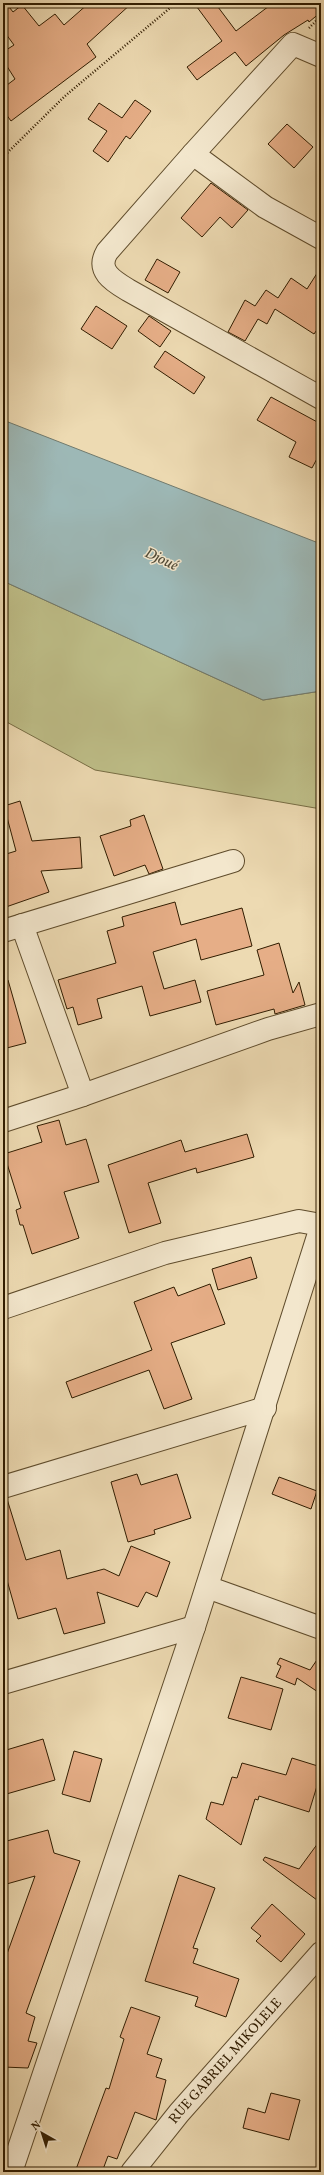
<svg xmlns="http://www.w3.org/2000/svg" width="324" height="2175" viewBox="0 0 324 2175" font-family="Vollkorn,serif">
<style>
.green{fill:#bebe88;stroke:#776d44}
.water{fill:#9db8b6;stroke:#717a6d}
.building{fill:#e6ae87;stroke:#301c00}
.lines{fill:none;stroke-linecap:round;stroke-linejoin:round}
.minor-casing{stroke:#5f4c2c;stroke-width:24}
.path{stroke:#301c00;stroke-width:2.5;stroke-dasharray:1 2;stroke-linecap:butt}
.minor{stroke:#f3e7cd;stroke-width:22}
.labels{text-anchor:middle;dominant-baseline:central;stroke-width:3;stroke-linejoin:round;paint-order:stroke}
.street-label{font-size:14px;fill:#301c00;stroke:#f3e7cd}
.water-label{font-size:15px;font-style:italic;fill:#514b37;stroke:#f3e7cd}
</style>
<rect width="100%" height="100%" fill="#eddab2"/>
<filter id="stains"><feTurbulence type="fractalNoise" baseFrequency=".005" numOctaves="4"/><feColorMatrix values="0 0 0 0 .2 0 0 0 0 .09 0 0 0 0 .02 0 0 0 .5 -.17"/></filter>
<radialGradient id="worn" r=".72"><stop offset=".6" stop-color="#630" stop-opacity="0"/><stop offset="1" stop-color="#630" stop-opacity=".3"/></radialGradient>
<path class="green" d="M 3,581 L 263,700 L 321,691 L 321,809 L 95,770 L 3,720 Z"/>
<path class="water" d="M 3,420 L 321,544 L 321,691 L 263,700 L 3,581 Z"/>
<path class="building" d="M 3,3 L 6,3 L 13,12 L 22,5 L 39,26 L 55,14 L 64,25 L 89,3 L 132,3 L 87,44 L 96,57 L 11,121 L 3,110 L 3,88 L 15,79 L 3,60 L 3,52 L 14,45 L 3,30 Z
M 194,3 L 215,3 L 236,31 L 273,3 L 321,3 L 321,12 L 309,22 L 308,20 L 284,35 L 246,66 L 235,52 L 197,80 L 187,67 L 222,41 Z
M 135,100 L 151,111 L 130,139 L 126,136 L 108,162 L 93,151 L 107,131 L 88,119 L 99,103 L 122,118 Z
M 287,124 L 313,147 L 294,168 L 268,144 Z
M 211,183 L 248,210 L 232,228 L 220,217 L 202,237 L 181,218 Z
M 157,259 L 180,272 L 168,293 L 145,280 Z
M 321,267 L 321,324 L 314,334 L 275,309 L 267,324 L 258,319 L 245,341 L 228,332 L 245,300 L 255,306 L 266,290 L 278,298 L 291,278 L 307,289 Z
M 96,306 L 127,326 L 112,349 L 81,329 Z
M 149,316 L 171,331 L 160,347 L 138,331 Z
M 165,351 L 205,377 L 194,394 L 154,367 Z
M 271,397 L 321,424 L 321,451 L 312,468 L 289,457 L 296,442 L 257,420 Z
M 20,801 L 32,841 L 80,837 L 82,868 L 41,871 L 49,892 L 3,908 L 3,855 L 16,851 L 4,806 Z
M 144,815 L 163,869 L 149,874 L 145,865 L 114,876 L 100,836 L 131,826 L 130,820 Z
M 175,902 L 181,925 L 242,908 L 252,946 L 201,960 L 196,939 L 153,952 L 164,989 L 195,980 L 201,1002 L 150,1016 L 142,986 L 97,999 L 102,1018 L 78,1025 L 73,1007 L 67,1009 L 58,980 L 116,963 L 107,931 L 124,926 L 122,917 Z
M 279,943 L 293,993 L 299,982 L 305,1005 L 275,1014 L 274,1009 L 216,1025 L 207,991 L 264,975 L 257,950 Z
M 8,980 L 26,1043 L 3,1049 L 3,981 Z
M 59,1120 L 66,1145 L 86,1139 L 99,1182 L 64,1192 L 79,1238 L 32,1254 L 23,1225 L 20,1225 L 16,1210 L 21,1208 L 4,1154 L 42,1142 L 37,1126 Z
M 247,1134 L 254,1157 L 197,1173 L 196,1168 L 148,1183 L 161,1223 L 129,1233 L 108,1165 L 181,1140 L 185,1152 Z
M 251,1257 L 257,1278 L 218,1290 L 212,1269 Z
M 210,1284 L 225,1324 L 171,1343 L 192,1399 L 164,1409 L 149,1370 L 72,1398 L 66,1382 L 152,1350 L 134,1302 L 174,1287 L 178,1296 Z
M 137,1474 L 141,1485 L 177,1474 L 191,1518 L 154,1530 L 155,1534 L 128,1542 L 111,1482 Z
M 279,1477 L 317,1491 L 311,1509 L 272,1494 Z
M 3,1499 L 7,1499 L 26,1560 L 60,1550 L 67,1579 L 104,1569 L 119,1576 L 131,1546 L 170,1562 L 157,1597 L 146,1592 L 138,1607 L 97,1592 L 105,1623 L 64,1634 L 56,1608 L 18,1619 L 3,1566 Z
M 321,1654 L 321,1694 L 297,1678 L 295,1685 L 276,1677 L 281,1666 L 277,1664 L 280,1658 L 310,1670 Z
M 241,1677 L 283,1689 L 271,1730 L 228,1718 Z
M 43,1739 L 55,1780 L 3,1795 L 3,1751 Z
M 74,1751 L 102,1759 L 90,1802 L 62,1794 Z
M 292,1758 L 321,1767 L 321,1773 L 309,1812 L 259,1796 L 258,1800 L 255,1799 L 241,1845 L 206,1819 L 211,1802 L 223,1805 L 232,1777 L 237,1778 L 242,1763 L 286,1775 Z
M 48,1830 L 54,1853 L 80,1861 L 26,2013 L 35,2017 L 28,2041 L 37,2043 L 28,2068 L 3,2067 L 3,1965 L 35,1876 L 3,1885 L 3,1842 Z
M 321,1839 L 321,1903 L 263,1860 L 265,1857 L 299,1869 Z
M 179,1875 L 215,1888 L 193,1948 L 198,1949 L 193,1963 L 239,1979 L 226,2017 L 195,2006 L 198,1997 L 145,1981 Z
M 272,1904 L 305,1934 L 281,1962 L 256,1941 L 261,1936 L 251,1928 Z
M 131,2007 L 160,2017 L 147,2054 L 162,2059 L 156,2077 L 166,2080 L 156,2120 L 135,2112 L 117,2159 L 108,2156 L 102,2172 L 75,2172 L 106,2088 L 109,2089 L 124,2039 L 120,2037 Z
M 271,2093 L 300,2100 L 289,2140 L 243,2128 L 248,2108 L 265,2113 Z"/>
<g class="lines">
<g class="minor-casing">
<g id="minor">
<path d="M 321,56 L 293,44 L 193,154 L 107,252 C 96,271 113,281 128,290 L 321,398"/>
<path d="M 193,154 L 265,207 L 321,238"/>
<path d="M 22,925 L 83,1095"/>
<path d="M 3,931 L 233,861"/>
<path d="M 3,1121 L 83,1095 L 268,1029 L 321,1014"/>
<path d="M 3,1308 L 165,1253 L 299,1221 L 321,1225"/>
<path d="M 3,1487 L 265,1408"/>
<path d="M 207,1587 L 321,1628"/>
<path d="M 3,1683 L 194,1627"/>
<path d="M 11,2172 L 194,1627 L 321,1227"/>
<path id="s1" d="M 132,2172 L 179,2113 L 321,1953"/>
</g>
</g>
<path class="path" d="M 309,28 L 321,16
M 3,157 L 65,96 L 176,3"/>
<use href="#minor" class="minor"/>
</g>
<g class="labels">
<g class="street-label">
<text stroke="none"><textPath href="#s1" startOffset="145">RUE GABRIEL MIKOLELE</textPath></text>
</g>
<g class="water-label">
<text transform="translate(161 560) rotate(25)">Djoué</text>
</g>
</g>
<rect width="324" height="2175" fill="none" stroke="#eddab2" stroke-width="16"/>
<rect x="4" y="4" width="316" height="2167" fill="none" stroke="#301c00" stroke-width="2"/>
<rect x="8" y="8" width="308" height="2159" fill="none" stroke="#301c00"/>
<g transform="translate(42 2133) rotate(321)" stroke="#f3e7cd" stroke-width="3" paint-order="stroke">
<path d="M0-3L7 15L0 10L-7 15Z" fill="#301c00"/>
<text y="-6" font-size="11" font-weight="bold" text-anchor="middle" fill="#301c00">N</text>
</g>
<rect width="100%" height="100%" filter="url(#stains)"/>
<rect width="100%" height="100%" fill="url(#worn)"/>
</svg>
